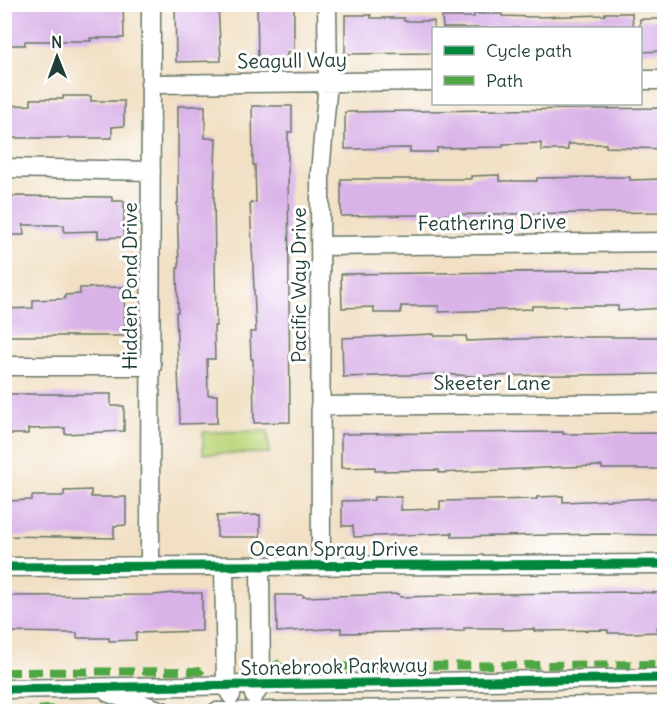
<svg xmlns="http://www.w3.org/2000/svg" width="669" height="716" viewBox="0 0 669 716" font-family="Delius,sans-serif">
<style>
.green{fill:#bdd67c;stroke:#6e8a58;stroke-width:1.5}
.building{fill:#d9b2e8}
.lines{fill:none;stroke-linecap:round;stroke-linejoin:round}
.minor-casing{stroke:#687666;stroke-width:21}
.minor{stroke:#fff;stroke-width:18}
.quiet{stroke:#4fa644;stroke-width:8;stroke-dasharray:15 8;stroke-linecap:butt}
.cycleway-casing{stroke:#fff;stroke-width:13}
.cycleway{stroke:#00873e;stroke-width:9}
.labels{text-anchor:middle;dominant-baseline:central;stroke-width:6;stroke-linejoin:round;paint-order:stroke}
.street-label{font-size:20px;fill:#1f3d34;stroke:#fff}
</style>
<rect width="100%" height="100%" fill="#fff"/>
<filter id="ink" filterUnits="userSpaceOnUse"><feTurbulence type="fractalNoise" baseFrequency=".0167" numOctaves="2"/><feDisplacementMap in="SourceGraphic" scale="12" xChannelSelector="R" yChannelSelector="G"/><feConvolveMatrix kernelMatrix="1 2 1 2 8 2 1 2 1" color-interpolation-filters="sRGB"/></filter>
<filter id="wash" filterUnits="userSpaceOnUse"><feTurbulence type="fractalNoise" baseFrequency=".008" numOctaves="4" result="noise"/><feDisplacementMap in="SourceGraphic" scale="24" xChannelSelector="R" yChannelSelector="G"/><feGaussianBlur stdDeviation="1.35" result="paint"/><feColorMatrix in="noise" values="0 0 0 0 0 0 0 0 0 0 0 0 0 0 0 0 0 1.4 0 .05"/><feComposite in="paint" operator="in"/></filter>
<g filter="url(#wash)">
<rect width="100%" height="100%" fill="#f1e0c4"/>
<path class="green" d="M 268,431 L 269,453 L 203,454 L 203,432 Z"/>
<g id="blocks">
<path class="building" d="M 4,4 L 123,4 L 124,38 L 90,38 L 91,41 L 25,41 L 25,45 L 4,45 Z
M 175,4 L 218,4 L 221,61 L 176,62 Z
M 257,4 L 294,4 L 294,52 L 287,52 L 287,62 L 258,63 Z
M 605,13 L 632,13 L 633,28 L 443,28 L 442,17 L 474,17 L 474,14 L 502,14 L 502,16 L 535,17 L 605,15 Z
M 345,15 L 371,15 L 371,18 L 404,18 L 404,21 L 434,21 L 434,53 L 345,54 Z
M 640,19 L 664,19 L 664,51 L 640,52 Z
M 63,96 L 91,96 L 91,101 L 124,101 L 124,126 L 112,127 L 112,138 L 4,138 L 4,106 L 31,105 L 31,99 L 63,99 Z
M 178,106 L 205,106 L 205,138 L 216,138 L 214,197 L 216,326 L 214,326 L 215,359 L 207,359 L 208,395 L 217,395 L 217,423 L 180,424 L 176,312 L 178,312 L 177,268 L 179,268 L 177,203 L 178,203 Z
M 252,106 L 292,106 L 292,132 L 288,132 L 288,164 L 290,422 L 254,423 L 253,359 L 251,359 L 250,332 L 256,332 L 250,203 L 256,202 L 255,165 L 253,165 Z
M 664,108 L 664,149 L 606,147 L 606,144 L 568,144 L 568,150 L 541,150 L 541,143 L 503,144 L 503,147 L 437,148 L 437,152 L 410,152 L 410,148 L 345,149 L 345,112 Z
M 499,175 L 499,181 L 537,181 L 537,178 L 597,177 L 630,177 L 630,180 L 662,179 L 663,212 L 341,216 L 341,179 L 471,179 L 471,176 Z
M 8,196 L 112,197 L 112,201 L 124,201 L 124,237 L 98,238 L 98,231 L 64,232 L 64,225 L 23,225 L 24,235 L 4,235 L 4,209 L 8,209 Z
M 597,271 L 662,272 L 663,308 L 618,311 L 618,306 L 532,306 L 532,309 L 439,312 L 439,306 L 401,306 L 401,313 L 374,313 L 374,307 L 342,308 L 341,274 Z
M 124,287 L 125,336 L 4,336 L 4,309 L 33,308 L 33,300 L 65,299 L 65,295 L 80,294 L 80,288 Z
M 434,334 L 434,336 L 466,336 L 467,341 L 570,337 L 664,337 L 664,374 L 473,376 L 440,374 L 343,377 L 342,338 Z
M 4,394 L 111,394 L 111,406 L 124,406 L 124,431 L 65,434 L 65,428 L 28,429 L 28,434 L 4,434 Z
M 563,432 L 563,434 L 659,433 L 660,469 L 602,469 L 602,466 L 564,467 L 439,473 L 439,470 L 375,471 L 375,467 L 341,468 L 341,434 Z
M 91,490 L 91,497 L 126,497 L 126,525 L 114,526 L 114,538 L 4,536 L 4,501 L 32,500 L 32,496 L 64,496 L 64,491 Z
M 563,496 L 563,502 L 660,498 L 661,535 L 601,534 L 452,537 L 452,533 L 354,537 L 353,526 L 342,526 L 342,501 L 374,500 L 374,497 L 401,497 L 401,510 L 440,509 L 440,501 L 537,499 L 537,497 Z
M 260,515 L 260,537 L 217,537 L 217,516 Z
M 625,592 L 664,593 L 664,627 L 657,627 L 658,632 L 631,633 L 608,633 L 608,630 L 534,631 L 534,629 L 502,630 L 502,628 L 464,628 L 464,631 L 341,633 L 341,628 L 277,632 L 276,595 L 303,595 L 303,597 L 399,594 L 400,597 L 438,596 L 438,595 Z
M 174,593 L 202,593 L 202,631 L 136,633 L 136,640 L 109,641 L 109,638 L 77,638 L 77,633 L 4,632 L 4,596 L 154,595 Z"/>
</g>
</g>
<g filter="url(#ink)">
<use href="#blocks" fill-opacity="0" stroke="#687666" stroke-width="1.5"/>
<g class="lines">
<g class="minor-casing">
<path id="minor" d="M 640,80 L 664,80
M 150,84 L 434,81
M 4,168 L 151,171
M 320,246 L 664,242
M 4,366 L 152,366
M 320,406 L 664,403
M 150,566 L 151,4
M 224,566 L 226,686 L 231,695
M 321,566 L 320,173 L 328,82 L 327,4
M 4,567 L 664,564
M 4,689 L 664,678
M 109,693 L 165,712
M 254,695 L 261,686 L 260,566
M 216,712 L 664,705"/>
</g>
<use href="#minor" class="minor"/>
<path class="quiet" d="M 275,661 L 278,667 L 664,664
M 4,672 L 201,671 L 207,664
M 4,711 L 8,712
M 16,712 L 48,709 L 69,712"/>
<g class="cycleway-casing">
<path id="cycleway" d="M 4,567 L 664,564
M 4,689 L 664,678"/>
</g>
<use href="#cycleway" class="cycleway"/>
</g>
</g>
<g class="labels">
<g class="street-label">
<text transform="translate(292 60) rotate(-1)">Seagull Way</text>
<text transform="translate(492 222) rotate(-1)">Feathering Drive</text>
<text transform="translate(298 285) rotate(-90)">Pacific Way Drive</text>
<text transform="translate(129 286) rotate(-90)">Hidden Pond Drive</text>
<text x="492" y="382">Skeeter Lane</text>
<text x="334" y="548">Ocean Spray Drive</text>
<text transform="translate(334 666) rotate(-1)">Stonebrook Parkway</text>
</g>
</g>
<rect width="669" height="716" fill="none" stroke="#fff" stroke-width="24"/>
<rect x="432" y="27" width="210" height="78" fill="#ffffff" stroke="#a5b1ae" stroke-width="1.5"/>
<rect x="444" y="46" width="30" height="9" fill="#00873e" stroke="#a5b1ae" stroke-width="1.5"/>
<text x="486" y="57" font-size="18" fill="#1f3d34">Cycle path</text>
<rect x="444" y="76" width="30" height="9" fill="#4fa644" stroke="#a5b1ae" stroke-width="1.5"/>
<text x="486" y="87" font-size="18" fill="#1f3d34">Path</text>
<g transform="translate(57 57) rotate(359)" stroke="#ffffff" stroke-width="4.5" paint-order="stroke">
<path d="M0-4.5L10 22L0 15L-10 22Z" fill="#1f3d34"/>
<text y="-9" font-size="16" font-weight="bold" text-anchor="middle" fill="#1f3d34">N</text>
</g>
</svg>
